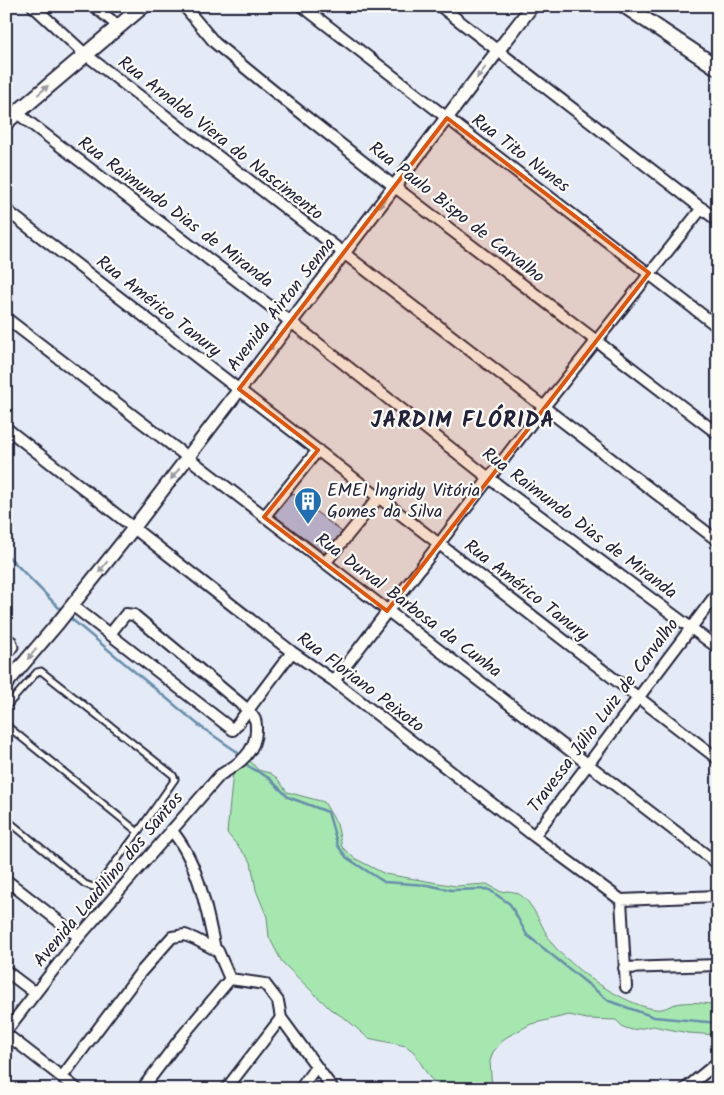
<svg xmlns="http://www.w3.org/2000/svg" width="724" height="1095" viewBox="0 0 724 1095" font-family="Kalam,sans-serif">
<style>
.green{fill:#a6e7af;stroke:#648475}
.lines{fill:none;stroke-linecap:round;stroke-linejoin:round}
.stream{stroke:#678eac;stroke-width:2.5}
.building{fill:#aec4f2;stroke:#22223b}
.service-casing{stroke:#22223b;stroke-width:9}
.minor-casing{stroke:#22223b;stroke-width:14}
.tertiary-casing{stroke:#22223b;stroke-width:16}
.secondary-casing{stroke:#22223b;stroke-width:18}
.service{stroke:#fdfcf7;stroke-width:5}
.minor{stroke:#fdfcf7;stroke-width:10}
.tertiary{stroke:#fdfcf7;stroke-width:12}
.secondary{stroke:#fdfcf7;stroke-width:14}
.oneway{fill:#9a9aa2}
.marked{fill:#de560e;fill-opacity:0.2;stroke:#de560e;stroke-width:4;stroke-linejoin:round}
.labels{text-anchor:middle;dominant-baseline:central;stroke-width:4.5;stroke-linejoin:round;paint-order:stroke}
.street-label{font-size:18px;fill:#22223b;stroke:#fdfcf7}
.poi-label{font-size:18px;fill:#22223b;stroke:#fdfcf7;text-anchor:start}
.district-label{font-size:22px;font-weight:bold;letter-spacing:1px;fill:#22223b;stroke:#fdfcf7}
</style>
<rect width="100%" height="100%" fill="#e5ebf6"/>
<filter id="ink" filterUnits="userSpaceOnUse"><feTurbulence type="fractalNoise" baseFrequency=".02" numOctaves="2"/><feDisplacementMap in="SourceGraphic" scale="10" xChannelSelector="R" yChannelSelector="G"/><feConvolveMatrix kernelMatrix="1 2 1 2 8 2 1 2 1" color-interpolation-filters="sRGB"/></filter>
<g filter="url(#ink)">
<path class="green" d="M 246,756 L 258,770 L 270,773 L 277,778 L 287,792 L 324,802 L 337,824 L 342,847 L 354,858 L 385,874 L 456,886 L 487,884 L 501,892 C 532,884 540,931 555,947 C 561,955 570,961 577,968 C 593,982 640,1012 662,1009 C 667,1008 671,1005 676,1004 C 690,1001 704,1003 718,1005 L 718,1035 L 688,1033 L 653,1026 L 632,1030 L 623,1027 L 616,1020 L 587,1019 L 569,1015 L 531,1024 L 505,1038 L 493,1052 L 490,1061 L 492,1089 L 443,1089 L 429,1077 L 414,1052 L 406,1046 L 368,1038 L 346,1019 L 330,1009 L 282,962 L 269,937 L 267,917 L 256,890 L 251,862 L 227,833 L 234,762 Z"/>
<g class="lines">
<path class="stream" d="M 6,554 L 63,612
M 69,617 L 201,727 L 236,751 L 241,757
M 244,761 L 248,766 L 269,778 L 288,797 L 328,812 L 338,846 L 347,858 L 384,882 L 427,885 L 451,890 L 488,889 L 510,904 L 527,935 L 609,1001 L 654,1017 L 718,1023"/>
</g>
<path class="building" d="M 292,493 L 342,532 L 324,553 L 274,515 Z"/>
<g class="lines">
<g class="service-casing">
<path id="service" d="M 6,636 L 13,640 L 15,647 L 6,660
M 6,707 L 37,672 L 41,671 L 173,775 L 175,779 L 138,832 L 99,884 L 93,887 L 85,884 L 6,819
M 6,725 L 138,832"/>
</g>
<g class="minor-casing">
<path id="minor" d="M 33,6 L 85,54 L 718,541
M 94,6 L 118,26
M 184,6 L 215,43 L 271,89 L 395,187 L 718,434
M 302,6 L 718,327
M 440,6 L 718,221
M 6,7 L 7,6
M 17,113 L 291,322 L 490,479 L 718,648
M 6,210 L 718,759
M 6,318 L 718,864
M 6,428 L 292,652 L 334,681 L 534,836 L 621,900 L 718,896
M 264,517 L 318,450
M 325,563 L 379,497
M 72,605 L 233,730 L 292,652
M 334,681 L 543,408 L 702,208
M 171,830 C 198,860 207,911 215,949
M 534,836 L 718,592
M 6,880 L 79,937
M 621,900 L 626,987
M 624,968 L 718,965
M 6,971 L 35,993
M 6,1031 L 79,937 L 220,775 C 239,764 257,752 256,728 C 256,725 256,722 255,720 C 254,717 250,713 248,710 L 134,615 L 126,614 L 110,634
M 6,1034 L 77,1089
M 62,1077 L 140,973 L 172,937 L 185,935 L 195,939 L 218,951 L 230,979 L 265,984 L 278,1001 L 281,1018 L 333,1089
M 142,1089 L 179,1040 L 230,979
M 226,1089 L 281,1018
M 300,1089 L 316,1067
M 685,1089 L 718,1062"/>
</g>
<g class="tertiary-casing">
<path id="tertiary" d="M 6,684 L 58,623 L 133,529 L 532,6"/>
</g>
<g class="secondary-casing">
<path id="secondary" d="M 625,6 L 718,68
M 6,122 L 143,6"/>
</g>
<use href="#service" class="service"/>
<use href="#minor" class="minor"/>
<use href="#tertiary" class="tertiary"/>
<use href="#secondary" class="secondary"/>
</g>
<defs><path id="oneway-solid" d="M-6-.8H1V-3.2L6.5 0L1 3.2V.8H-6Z" transform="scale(1.25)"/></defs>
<g class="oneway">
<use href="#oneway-solid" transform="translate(481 73) rotate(127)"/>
<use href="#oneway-solid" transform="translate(43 90) rotate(-41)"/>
<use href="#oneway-solid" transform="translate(383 202) rotate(128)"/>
<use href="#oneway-solid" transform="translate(273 345) rotate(128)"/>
<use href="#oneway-solid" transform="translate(175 474) rotate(128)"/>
<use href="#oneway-solid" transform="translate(103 567) rotate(128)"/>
<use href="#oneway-solid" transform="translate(32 654) rotate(130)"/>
</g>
</g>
<path class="marked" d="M 447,118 L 649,273 L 387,611 L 264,517 L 318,450 L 239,389 Z"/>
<defs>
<g id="building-pin" transform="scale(1.4375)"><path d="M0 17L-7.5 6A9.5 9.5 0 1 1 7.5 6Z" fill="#1f6fb2" stroke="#fdfcf7"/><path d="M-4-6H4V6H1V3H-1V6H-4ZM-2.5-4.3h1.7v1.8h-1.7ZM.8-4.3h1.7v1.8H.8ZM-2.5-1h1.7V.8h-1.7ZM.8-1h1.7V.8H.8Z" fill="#fff"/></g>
</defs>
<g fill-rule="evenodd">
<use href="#building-pin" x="308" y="501"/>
</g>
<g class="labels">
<g class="street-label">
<text transform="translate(220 139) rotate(38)">Rua Arnaldo Viera do Nascimento</text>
<text transform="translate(520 154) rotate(37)">Rua Tito Nunes</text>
<text transform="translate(175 213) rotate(37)">Rua Raimundo Dias de Miranda</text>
<text transform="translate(456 213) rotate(38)">Rua Paulo Bispo de Carvalho</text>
<text transform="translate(282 305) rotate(-52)">Avenida Airton Senna</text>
<text transform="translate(158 307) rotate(38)">Rua Américo Tanury</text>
<text transform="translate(579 524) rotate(37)">Rua Raimundo Dias de Miranda</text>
<text transform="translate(526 591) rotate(38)">Rua Américo Tanury</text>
<text transform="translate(408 606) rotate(37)">Rua Durval Barbosa da Cunha</text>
<text transform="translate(360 683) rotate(37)">Rua Floriano Peixoto</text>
<text transform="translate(604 716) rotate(-53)">Travessa Júlio Luiz de Carvalho</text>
<text transform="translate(109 880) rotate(-50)">Avenida Laudilino dos Santos</text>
</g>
<g class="poi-label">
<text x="327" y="491">EMEI lngridy Vitória<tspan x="327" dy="21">Gomes da Silva</tspan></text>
</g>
<g class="district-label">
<text x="463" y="421">JARDIM FLÓRIDA</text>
</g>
</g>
<rect width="724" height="1095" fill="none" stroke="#fdfcf7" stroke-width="25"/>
<rect x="12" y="12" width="699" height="1070" fill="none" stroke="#22223b" stroke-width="2" filter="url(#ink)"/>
</svg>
